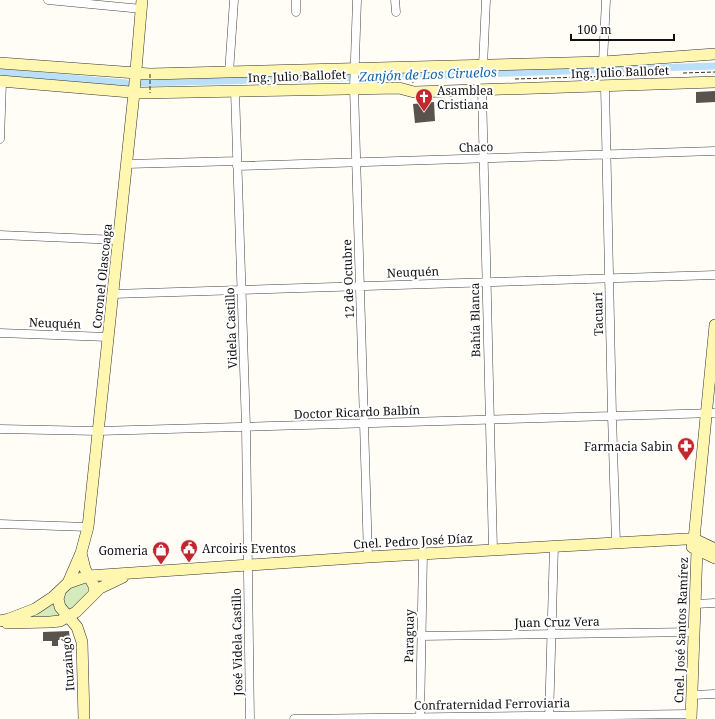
<svg xmlns="http://www.w3.org/2000/svg" width="715" height="719" viewBox="0 0 715 719" font-family="'Noto Serif',serif">
<style>
.green{fill:#d5ebbd}
.lines{fill:none;stroke-linecap:round;stroke-linejoin:round}
.canal{stroke:#b9e0f7;stroke-width:7}
.building{fill:#5a524d}
.street-casing{stroke:#444;stroke-width:9}
.secondary-casing{stroke:#333;stroke-width:12}
.path{stroke:#333;stroke-width:1;stroke-dasharray:4 2;stroke-linecap:butt}
.street{stroke:#fff;stroke-width:8}
.secondary{stroke:#fff6b0;stroke-width:11}
.path-bridge{stroke:#333;stroke-width:1;stroke-dasharray:4 2;stroke-linecap:butt}
.labels{text-anchor:middle;dominant-baseline:central;stroke-width:4;stroke-linejoin:round;paint-order:stroke}
.street-label{font-size:12px;fill:#111;stroke:#fff}
.poi-label{font-size:12px;fill:#111;stroke:#fff;text-anchor:start}
.water-label{font-size:13px;font-style:italic;fill:#1768a6;stroke:#fff}
</style>
<rect width="100%" height="100%" fill="#fffdf5"/>
<path class="green" d="M 82,581 L 88,583 L 89,593 L 72,610 L 68,609 L 62,603 L 64,592 Z
M 54,601 L 56,611 L 60,616 L 22,618 Z"/>
<g class="lines">
<path class="canal" d="M 0,72 L 126,83
M 142,83 L 450,75 L 715,66"/>
</g>
<path class="building" d="M 715,91 L 715,102 L 696,103 L 696,92 Z
M 434,102 L 435,121 L 415,123 L 413,104 Z
M 69,631 L 70,640 L 58,640 L 58,646 L 52,646 L 52,641 L 43,641 L 43,632 Z"/>
<g class="lines">
<g class="street-casing">
<path id="street" d="M 48,0 L 142,9
M 357,0 L 354,88 L 368,557
M 395,0 L 396,12
M 296,12 L 296,0
M 603,62 L 606,0
M 483,66 L 486,0
M 229,73 L 234,0
M 605,86 L 612,415 L 616,543
M 482,90 L 493,550
M 235,91 L 246,427 L 250,719
M 0,139 L 2,82
M 127,164 L 237,161
M 237,166 L 715,151
M 0,235 L 118,240
M 113,294 L 715,275
M 0,333 L 108,337
M 0,429 L 98,431 L 715,413
M 0,524 L 88,527
M 695,604 L 715,603
M 421,636 L 694,632
M 692,695 L 715,694
M 294,719 L 691,714
M 420,719 L 423,554
M 549,719 L 554,546"/>
</g>
<g class="secondary-casing">
<path id="secondary" d="M 0,63 L 150,74 L 603,62 L 715,54
M 0,81 L 142,93 L 399,88 L 414,92 L 446,91 L 715,82
M 692,547 L 715,558
M 81,553 L 85,569 L 94,586 L 94,593
M 68,583 L 81,553 L 88,527 L 134,93 L 142,0
M 60,592 L 58,599 L 60,607 L 77,627 L 82,642 L 84,719
M 0,621 L 9,619 L 35,609 L 53,597 L 68,583 L 88,576 L 368,557 L 686,539 L 694,539 L 715,549
M 7,623 L 50,622 L 60,621 L 76,612 L 100,588 L 123,577
M 691,719 L 697,550 L 694,543 L 694,539 L 715,325"/>
</g>
<path class="path" d="M 683,73 L 715,72
M 412,76 L 413,83
M 515,79 L 650,75"/>
<use href="#street" class="street"/>
<use href="#secondary" class="secondary"/>
<path class="path-bridge" d="M 150,74 L 150,93"/>
</g>
<defs>
<g id="church-pin" transform="scale(0.9)"><path d="M0 17L-7.5 6A9.5 9.5 0 1 1 7.5 6Z" fill="#c4262e" stroke="#fff"/><path d="M-1.2-6h2.4v3.5h3.3v2.4h-3.3V6h-2.4V-.1h-3.3v-2.4h3.3Z" fill="#fff"/></g>
<g id="pharmacy-pin" transform="scale(0.9)"><path d="M0 17L-7.5 6A9.5 9.5 0 1 1 7.5 6Z" fill="#c4262e" stroke="#fff"/><path d="M-2-6h4v4h4v4h-4v4h-4v-4h-4v-4h4Z" fill="#fff"/></g>
<g id="civic-pin" transform="scale(0.9)"><path d="M0 17L-7.5 6A9.5 9.5 0 1 1 7.5 6Z" fill="#c4262e" stroke="#fff"/><path d="M-.6-6.5H3V-4.5H.6V-3L4-1V1h2V6H-6V1h2V-1L-.6-3ZM-1.2 2.5V6h2.4V2.5Z" fill="#fff"/></g>
<g id="shop-pin" transform="scale(0.9)"><path d="M0 17L-7.5 6A9.5 9.5 0 1 1 7.5 6Z" fill="#c4262e" stroke="#fff"/><path d="M-5-2.5h2.3a2.7 3.5 0 0 1 5.4 0H5L5.5 6h-11ZM-1.5-2.5h3a1.5 2.3 0 0 0-3 0Z" fill="#fff"/></g>
</defs>
<g fill-rule="evenodd">
<use href="#church-pin" x="424" y="97"/>
<use href="#pharmacy-pin" x="686" y="446"/>
<use href="#civic-pin" x="189" y="548"/>
<use href="#shop-pin" x="161" y="550"/>
</g>
<g class="labels">
<g class="street-label">
<text transform="translate(620 72) rotate(-2)">Ing. Julio Ballofet</text>
<text transform="translate(297 76) rotate(-2)">Ing. Julio Ballofet</text>
<text transform="translate(476 147) rotate(-2)">Chaco</text>
<text transform="translate(413 272) rotate(-2)">Neuquén</text>
<text transform="translate(102 276) rotate(-84)">Coronel Olascoaga</text>
<text transform="translate(348 279) rotate(-92)">12 de Octubre</text>
<text transform="translate(598 314) rotate(-91)">Tacuarí</text>
<text transform="translate(475 320) rotate(-91)">Bahía Blanca</text>
<text transform="translate(55 323) rotate(2)">Neuquén</text>
<text transform="translate(231 328) rotate(-92)">Videla Castillo</text>
<text transform="translate(357 412) rotate(-2)">Doctor Ricardo Balbín</text>
<text transform="translate(413 541) rotate(-3)">Cnel. Pedro José Díaz</text>
<text transform="translate(557 622) rotate(-1)">Juan Cruz Vera</text>
<text transform="translate(681 630) rotate(-88)">Cnel. José Santos Ramírez</text>
<text transform="translate(409 636) rotate(-89)">Paraguay</text>
<text transform="translate(237 642) rotate(-91)">José Videla Castillo</text>
<text transform="translate(68 664) rotate(-94)">Ituzaingó</text>
<text transform="translate(492 704) rotate(-1)">Confraternidad Ferroviaria</text>
</g>
<g class="poi-label">
<text x="437" y="90">Asamblea<tspan x="437" dy="14">Cristiana</tspan></text>
<text x="673" y="446" text-anchor="end">Farmacia Sabin</text>
<text x="202" y="548">Arcoiris Eventos</text>
<text x="148" y="550" text-anchor="end">Gomeria</text>
</g>
<g class="water-label">
<text transform="translate(428 74) rotate(-2)">Zanjón de Los Ciruelos</text>
</g>
</g>
<path d="M571 34v6h103v-6" fill="none" stroke="#111111" stroke-width="2"/>
<text x="577" y="34" font-size="12" fill="#111111" stroke="#ffffff" stroke-width="3" paint-order="stroke">100 m</text>
</svg>
